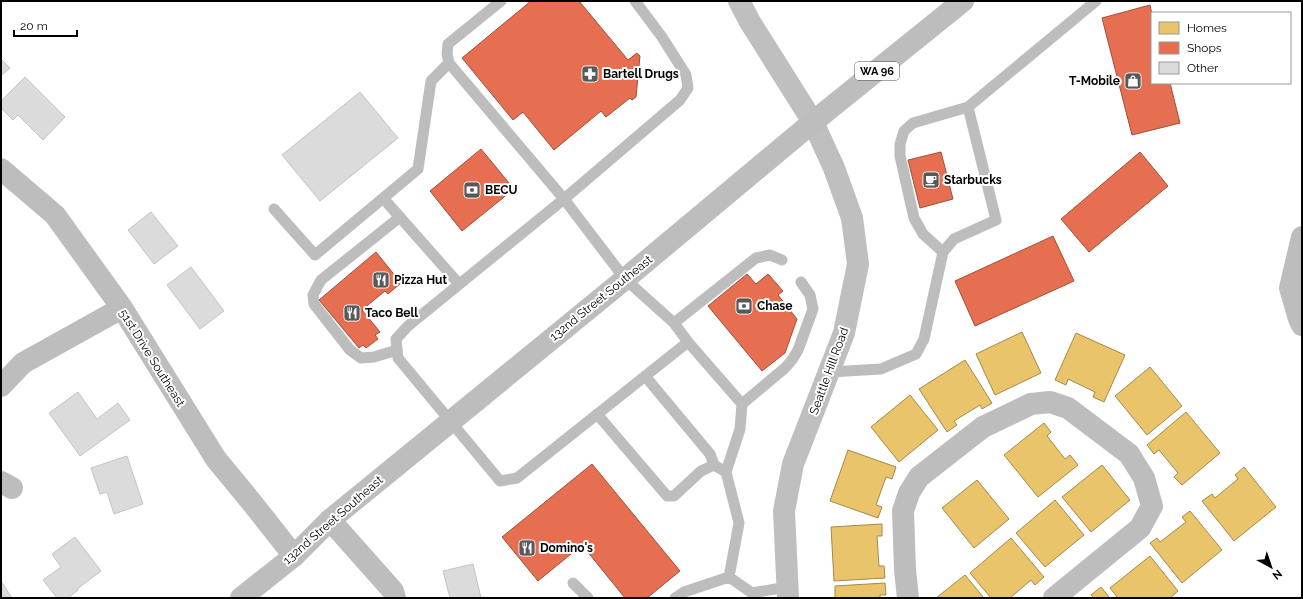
<svg xmlns="http://www.w3.org/2000/svg" width="1303" height="599" viewBox="0 0 1303 599" font-family="Raleway,sans-serif">
<style>
.homes{fill:#e9c46a;stroke:#a3894a}
.shops{fill:#e76f51;stroke:#a24e39}
.building{fill:#dbdbdb;stroke:#c3c3c3}
.lines{fill:none;stroke-linecap:round;stroke-linejoin:round}
.service{stroke:#bdbdbd;stroke-width:11}
.minor{stroke:#bdbdbd;stroke-width:22}
.secondary{stroke:#bfbfbf;stroke-width:22}
.primary{stroke:#bdbdbd;stroke-width:22}
.labels{text-anchor:middle;dominant-baseline:central;stroke-width:4;stroke-linejoin:round;paint-order:stroke}
.shield{fill:#fff;stroke:#4c4c4c;stroke-width:1}
.shield-label{font-size:11px;font-weight:bold;fill:#000}
.poi-label{font-size:12px;font-weight:bold;fill:#000;stroke:#fff;text-anchor:start}
.street-label{font-size:12px;fill:#000;stroke:#fff}
</style>
<rect width="100%" height="100%" fill="#fff"/>
<path class="homes" d="M 1022,332 L 1041,373 L 995,395 L 976,354 Z
M 1076,333 L 1125,355 L 1104,402 L 1093,397 L 1095,392 L 1068,379 L 1066,385 L 1055,380 Z
M 965,360 L 992,403 L 982,409 L 980,405 L 954,421 L 957,425 L 947,432 L 919,389 Z
M 1150,367 L 1182,406 L 1147,435 L 1115,396 Z
M 910,395 L 938,430 L 899,462 L 871,427 Z
M 1186,412 L 1220,453 L 1182,485 L 1174,477 L 1178,473 L 1159,450 L 1154,454 L 1147,445 Z
M 1044,423 L 1051,432 L 1047,436 L 1065,459 L 1070,455 L 1078,465 L 1038,497 L 1004,455 Z
M 848,450 L 896,467 L 892,479 L 886,477 L 876,505 L 882,507 L 878,518 L 830,501 Z
M 1102,465 L 1130,500 L 1091,532 L 1062,497 Z
M 1244,467 L 1276,507 L 1234,541 L 1202,501 L 1212,494 L 1215,498 L 1238,479 L 1235,475 Z
M 977,480 L 1009,519 L 974,548 L 942,508 Z
M 1055,500 L 1084,535 L 1045,567 L 1016,533 Z
M 1190,511 L 1222,550 L 1182,583 L 1150,543 L 1157,538 L 1160,542 L 1186,522 L 1182,517 Z
M 882,524 L 882,536 L 877,536 L 879,566 L 884,566 L 885,578 L 834,581 L 831,527 Z
M 1011,538 L 1044,577 L 1035,585 L 1031,580 L 1010,598 L 991,598 L 970,573 Z
M 1150,556 L 1178,591 L 1170,598 L 1118,598 L 1110,588 Z
M 965,575 L 984,598 L 936,598 Z
M 885,583 L 886,595 L 880,595 L 880,598 L 835,598 L 835,586 Z
M 1101,587 L 1110,598 L 1094,598 L 1091,595 Z"/>
<path class="shops" d="M 531,1 L 579,1 L 628,60 L 637,53 L 640,56 L 636,97 L 632,100 L 630,98 L 606,117 L 601,111 L 554,150 L 523,112 L 513,120 L 462,58 Z
M 1150,5 L 1152,15 L 1152,83 L 1170,83 L 1180,123 L 1132,135 L 1102,18 Z
M 481,149 L 514,189 L 462,231 L 430,191 Z
M 941,152 L 953,199 L 920,208 L 908,160 Z
M 1140,152 L 1168,186 L 1089,252 L 1061,219 Z
M 1053,236 L 1074,281 L 975,326 L 955,281 Z
M 376,252 L 401,283 L 388,294 L 385,291 L 362,310 L 380,332 L 375,335 L 378,339 L 366,348 L 363,345 L 359,348 L 319,300 Z
M 747,274 L 756,284 L 768,274 L 783,291 L 778,295 L 797,319 L 785,353 L 762,371 L 708,306 Z
M 592,464 L 680,571 L 647,598 L 625,598 L 582,545 L 538,581 L 502,537 Z"/>
<path class="building" d="M 1,59 L 10,68 L 1,76 Z
M 25,77 L 65,117 L 43,140 L 18,115 L 13,120 L 1,108 L 1,101 Z
M 360,92 L 398,138 L 320,201 L 282,155 Z
M 151,212 L 178,246 L 154,264 L 128,230 Z
M 191,267 L 224,311 L 200,329 L 167,285 Z
M 78,392 L 97,419 L 118,403 L 130,420 L 80,456 L 49,413 Z
M 127,456 L 143,504 L 114,514 L 107,492 L 100,494 L 91,468 Z
M 75,537 L 101,571 L 77,589 L 78,590 L 68,598 L 57,598 L 43,580 L 61,567 L 52,554 Z
M 473,564 L 481,598 L 450,598 L 443,571 Z
M 1,581 L 12,598 L 1,598 Z"/>
<g class="lines">
<path class="service" d="M 501,1 L 448,44 L 447,54 L 449,63 L 564,199 L 625,279 L 674,323 L 688,342
M 635,1 L 662,37 L 686,75 L 688,88 L 680,100 L 564,199 L 408,326 L 396,339 L 398,358 L 500,481 L 517,478 L 688,342 L 742,404 L 740,429 L 726,472 L 739,523 L 729,577 L 752,593 L 787,587
M 383,198 L 459,284
M 274,209 L 315,255 L 418,169 L 431,81 L 449,63
M 943,252 L 923,234 L 914,218 L 900,156 L 900,144 L 904,131 L 913,123 L 968,107
M 674,323 L 756,258 L 770,255 L 782,260
M 397,350 L 374,357 L 361,358 L 350,350 L 314,304 L 313,295 L 321,280 L 400,217
M 830,372 L 881,369 L 916,354 L 924,339 L 943,252 L 954,239 L 996,220 L 968,107 L 1096,1
M 645,376 L 710,454 L 714,465
M 742,404 L 785,368 L 792,360 L 798,350 L 813,309 L 810,295 L 801,282
M 597,414 L 667,496 L 674,496 L 701,471 L 714,465 L 726,472
M 573,583 L 588,598
M 675,598 L 684,592 L 729,577"/>
<path class="minor" d="M 1,169 L 55,215 L 122,308 L 216,459 L 253,504 L 294,556
M 1302,237 L 1290,288 L 1299,319 L 1302,325
M 1,386 L 23,363 L 122,308
M 1,482 L 12,488
M 330,520 L 393,591 L 395,598
M 908,598 L 905,570 L 903,511 L 909,493 L 919,477 L 983,427 L 1031,404 L 1050,402 L 1068,408 L 1129,454 L 1144,478 L 1152,506 L 1140,528 L 1054,598"/>
<path class="secondary" d="M 739,1 L 750,22 L 813,122 L 834,168 L 852,218 L 858,264 L 844,333 L 793,464 L 784,511 L 788,598"/>
<path class="primary" d="M 241,598 L 294,556 L 330,520 L 625,279 L 813,122 L 963,1"/>
</g>
<defs>
<g id="pharmacy-square" transform="scale(0.9)"><rect x="-9" y="-9" width="18" height="18" rx="4" fill="#595959" stroke="#fff"/><path d="M-2-6h4v4h4v4h-4v4h-4v-4h-4v-4h4Z" fill="#fff"/></g>
<g id="shop-square" transform="scale(0.9)"><rect x="-9" y="-9" width="18" height="18" rx="4" fill="#595959" stroke="#fff"/><path d="M-5-2.5h2.3a2.7 3.5 0 0 1 5.4 0H5L5.5 6h-11ZM-1.5-2.5h3a1.5 2.3 0 0 0-3 0Z" fill="#fff"/></g>
<g id="cafe-square" transform="scale(0.9)"><rect x="-9" y="-9" width="18" height="18" rx="4" fill="#595959" stroke="#fff"/><path d="M-5.5-4.5H6V0H3Q3 3.5 0 3.5H-2.5Q-5.5 3.5-5.5 0ZM3-3.2v2h1.7v-2ZM-6 4.5H4V6H-6Z" fill="#fff"/></g>
<g id="bank-square" transform="scale(0.9)"><rect x="-9" y="-9" width="18" height="18" rx="4" fill="#595959" stroke="#fff"/><path d="M-6-4H6V4H-6ZM0-2.3a2.3 2.3 0 1 0 0 4.6a2.3 2.3 0 1 0 0-4.6Z" fill="#fff"/></g>
<g id="restaurant-square" transform="scale(0.9)"><rect x="-9" y="-9" width="18" height="18" rx="4" fill="#595959" stroke="#fff"/><path d="M-5-6h1v4h1v-4h1v4h1v-4h1v5L-1.5 .5V6h-2V.5L-5-1ZM5-6V6H3V1.5H1.5Q1.5-4 5-6Z" fill="#fff"/></g>
</defs>
<g fill-rule="evenodd">
<use href="#pharmacy-square" x="590" y="74"/>
<use href="#shop-square" x="1133" y="81"/>
<use href="#cafe-square" x="931" y="180"/>
<use href="#bank-square" x="472" y="190"/>
<use href="#restaurant-square" x="381" y="280"/>
<use href="#bank-square" x="744" y="306"/>
<use href="#restaurant-square" x="352" y="313"/>
<use href="#restaurant-square" x="527" y="548"/>
</g>
<g class="labels">
<rect class="shield" x="855" y="62" width="44" height="18" rx="3"/>
<g class="shield-label">
<text x="877" y="71">WA 96</text>
</g>
<g class="poi-label">
<text x="603" y="74">Bartell Drugs</text>
<text x="1120" y="81" text-anchor="end">T-Mobile</text>
<text x="944" y="180">Starbucks</text>
<text x="485" y="190">BECU</text>
<text x="394" y="280">Pizza Hut</text>
<text x="757" y="306">Chase</text>
<text x="365" y="313">Taco Bell</text>
<text x="540" y="548">Domino's</text>
</g>
<g class="street-label">
<text transform="translate(601 298) rotate(-39)">132nd Street Southeast</text>
<text transform="translate(152 358) rotate(58)">51st Drive Southeast</text>
<text transform="translate(829 371) rotate(-70)">Seattle Hill Road</text>
<text transform="translate(333 520) rotate(-41)">132nd Street Southeast</text>
</g>
</g>
<rect width="1303" height="599" fill="none" stroke="#000000" stroke-width="4"/>
<rect x="1151" y="12" width="140" height="72" fill="#ffffff" stroke="#999999"/>
<rect x="1159" y="22" width="20" height="12" fill="#e9c46a" stroke="#999999"/>
<text x="1187" y="32" font-size="12" fill="#000000">Homes</text>
<rect x="1159" y="42" width="20" height="12" fill="#e76f51" stroke="#999999"/>
<text x="1187" y="52" font-size="12" fill="#000000">Shops</text>
<rect x="1159" y="62" width="20" height="12" fill="#dbdbdb" stroke="#999999"/>
<text x="1187" y="72" font-size="12" fill="#000000">Other</text>
<g transform="translate(1271 567) rotate(140)" stroke="#ffffff" stroke-width="3" paint-order="stroke">
<path d="M0-3L7 15L0 10L-7 15Z" fill="#000000"/>
<text y="-6" font-size="11" font-weight="bold" text-anchor="middle" fill="#000000">N</text>
</g>
<path d="M14 30v6h63v-6" fill="none" stroke="#000000" stroke-width="2"/>
<text x="20" y="30" font-size="12" fill="#000000" stroke="#ffffff" stroke-width="3" paint-order="stroke">20 m</text>
</svg>
